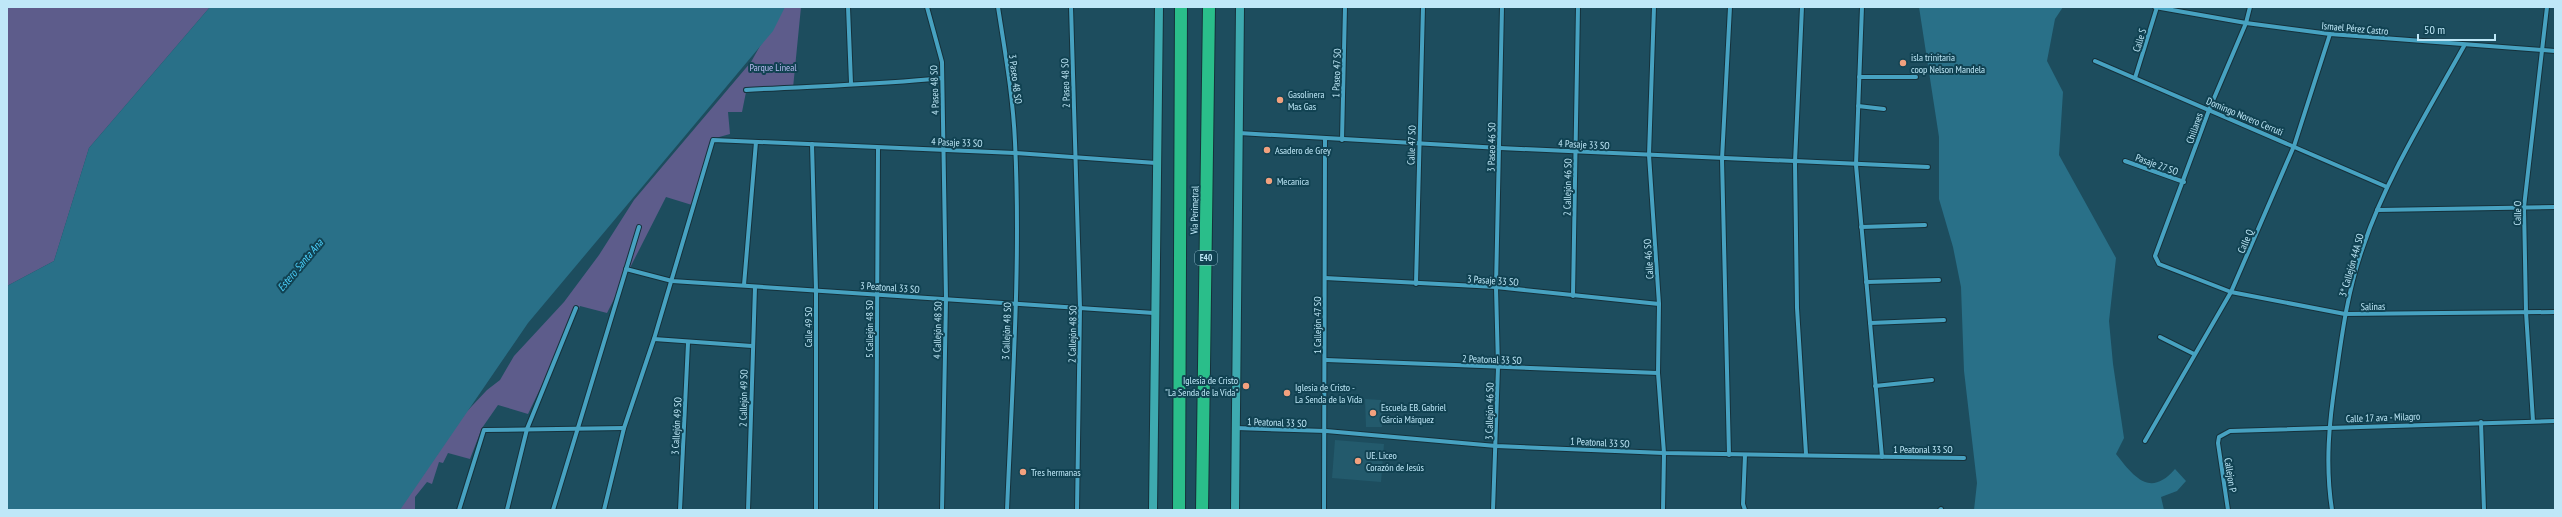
<svg xmlns="http://www.w3.org/2000/svg" width="2562" height="517" viewBox="0 0 2562 517" font-family="'PT Sans Narrow',sans-serif">
<rect width="100%" height="100%" fill="#1d4d5e"/>
<!-- built -->
<g fill="#235a6c">
<path d="M1365,399L1381,400L1382,427H1366Z"/>
<path d="M1335,440L1384,444L1381,482L1332,478Z"/>
</g>
<!-- green -->
<g fill="#5d5c8b">
<path d="M7,7H210L89,148L54,261L7,286Z"/>
<path d="M782,7H801L793,88L746,92L742,112H728L730,134L712,139L692,205L666,197L607,313L580,306L528,414L498,405L482,428L470,459L448,453L443,463L439,462L432,484L427,482L415,497V510H384L456,423L487,390L500,380L514,356L564,302L599,255L634,200L751,62Z"/>
</g>
<!-- water -->
<g fill="#297088">
<path d="M210,7H785L773,31L528,323L400,510H7V286L54,261L89,148Z"/>
<path d="M1919,7H2063L2055,19L2047,61L2063,92L2059,155L2116,258L2109,321L2113,364L2124,438L2116,454C2134,477 2150,498 2175,469L2186,481L2177,491L2161,497L2164,510H1974L1977,483L1964,371L1961,287L1953,247L1939,199V137Z"/>
</g>
<g fill="none" stroke-linecap="round" stroke-linejoin="round">
<!-- street casing -->
<g stroke="#15313b" stroke-width="6">
<g id="street">
<path d="M848,7L851,83"/>
<path d="M927,7L942,62L946,299L942,510"/>
<path d="M998,7C1005,52 1013,96 1015,142C1021,263 1012,389 1007,510"/>
<path d="M1071,7L1080,308L1077,510"/>
<path d="M1654,7L1649,155L1659,304L1658,373L1664,453L1663,510"/>
<path d="M1802,7L1795,162L1797,308L1806,454"/>
<path d="M1862,7L1856,165L1882,457"/>
<path d="M2155,7L2246,23L2330,34L2555,51"/>
<path d="M2250,7L2246,23L2209,110L2155,256L2159,264L2231,292L2345,314L2555,312"/>
<path d="M2095,61L2387,187"/>
<path d="M1859,77H1916"/>
<path d="M2135,78L2157,7"/>
<path d="M746,90C811,86 877,85 942,78"/>
<path d="M1858,106L1884,109"/>
<path d="M1239,133L1500,148L1928,167"/>
<path d="M1342,140L1345,7"/>
<path d="M812,144L816,290V510"/>
<path d="M2125,161L2184,182"/>
<path d="M2377,210L2555,207"/>
<path d="M1861,227L1925,225"/>
<path d="M626,269L672,281L1154,313"/>
<path d="M1325,278L1496,287L1659,304"/>
<path d="M1866,282L1939,280"/>
<path d="M1416,284L1423,7"/>
<path d="M744,285L756,142"/>
<path d="M1573,296L1578,7"/>
<path d="M1870,323L1944,320"/>
<path d="M2160,337L2194,354"/>
<path d="M654,339L752,346"/>
<path d="M1326,360L1658,373"/>
<path d="M1875,386L1932,380"/>
<path d="M2533,421L2526,312L2524,207L2547,7"/>
<path d="M2481,422L2484,510"/>
<path d="M1236,428L1326,431L1496,446L1664,453L1964,458"/>
<path d="M2145,441L2231,292L2294,146L2330,34"/>
<path d="M1729,455L1722,159L1730,7"/>
<path d="M459,510L484,430L624,428"/>
<path d="M507,510L527,429L576,308"/>
<path d="M553,510L639,227"/>
<path d="M604,510L624,428L654,339L713,140L1015,153L1156,163"/>
<path d="M680,510L688,343"/>
<path d="M748,510L755,287"/>
<path d="M876,510L878,148"/>
<path d="M1324,510L1325,139"/>
<path d="M1493,510L1498,367L1496,287L1502,7"/>
<path d="M1745,510L1743,504L1745,455"/>
<path d="M1940,510L1941,509"/>
<path d="M2228,510L2218,443L2219,437L2230,431L2555,421"/>
<path d="M2332,510C2325,465 2329,422 2336,377C2342,333 2348,289 2363,247C2387,176 2428,111 2464,46"/>
</g>
</g>
<!-- secondary casing -->
<g stroke="#15313b" stroke-width="10">
<g id="secondary">
<path d="M1153,510L1159,7"/>
<path d="M1235,510L1240,7"/>
</g>
</g>
<!-- highway casing -->
<g stroke="#15313b" stroke-width="14">
<g id="highway">
<path d="M1179,510L1181,7"/>
<path d="M1202,510L1209,7"/>
</g>
</g>
<!-- street -->
<use href="#street" stroke="#47a2c1" stroke-width="4"/>
<!-- secondary -->
<use href="#secondary" stroke="#3eaab0" stroke-width="8"/>
<!-- highway -->
<use href="#highway" stroke="#2abe8a" stroke-width="12"/>
</g>
<!-- markers -->
<g fill="#f2a17e" stroke="#114252" stroke-width="1.5">
<circle cx="1903" cy="63" r="4"/>
<circle cx="1280" cy="100" r="4"/>
<circle cx="1267" cy="150" r="4"/>
<circle cx="1269" cy="181" r="4"/>
<circle cx="1246" cy="386" r="4"/>
<circle cx="1287" cy="393" r="4"/>
<circle cx="1373" cy="413" r="4"/>
<circle cx="1358" cy="461" r="4"/>
<circle cx="1023" cy="472" r="4"/>
</g>
<g text-anchor="middle" stroke-width="4" stroke-linejoin="round" paint-order="stroke">
<!-- shield labels -->
<rect fill="#114252" stroke="#8bb6c6" stroke-width="1" x="1195" y="251" width="22" height="14" rx="3"/>
<g font-size="9" font-weight="bold" fill="#bfe8f8">
<text x="1206" y="261">E40</text>
</g>
<!-- street labels -->
<g font-size="10" fill="#bfe8f8" stroke="#114252">
<text transform="translate(2355 28) rotate(5)" y="4">Ismael Pérez Castro</text>
<text transform="translate(2139 40) rotate(-73)" y="4">Calle S</text>
<text transform="translate(1336 73) rotate(-88)" y="4">1 Paseo 47 SO</text>
<text transform="translate(1016 79) rotate(83)" y="4">3 Paseo 48 SO</text>
<text transform="translate(1065 83) rotate(-92)" y="4">2 Paseo 48 SO</text>
<text transform="translate(934 90) rotate(-92)" y="4">4 Paseo 48 SO</text>
<text transform="translate(2245 116) rotate(23)" y="4">Domingo Norero Cerruti</text>
<text transform="translate(2194 128) rotate(-71)" y="4">Chillanes</text>
<text transform="translate(957 142) rotate(2)" y="4">4 Pasaje 33 SO</text>
<text transform="translate(1584 144) rotate(3)" y="4">4 Pasaje 33 SO</text>
<text transform="translate(1411 145) rotate(-88)" y="4">Calle 47 SO</text>
<text transform="translate(1491 147) rotate(-89)" y="4">3 Paseo 46 SO</text>
<text transform="translate(2157 164) rotate(20)" y="4">Pasaje 27 SO</text>
<text transform="translate(1567 187) rotate(-89)" y="4">2 Callejón 46 SO</text>
<text transform="translate(1194 210) rotate(-89)" y="4">Vía Perimetral</text>
<text transform="translate(2517 213) rotate(-89)" y="4">Calle O</text>
<text transform="translate(2245 241) rotate(-67)" y="4">Calle Q</text>
<text transform="translate(1648 259) rotate(-94)" y="4">Calle 46 SO</text>
<text transform="translate(2351 265) rotate(-74)" y="4">3° Callejón 44A SO</text>
<text transform="translate(1493 280) rotate(4)" y="4">3 Pasaje 33 SO</text>
<text transform="translate(890 287) rotate(4)" y="4">3 Peatonal 33 SO</text>
<text transform="translate(2373 306) rotate(-1)" y="4">Salinas</text>
<text transform="translate(1317 325) rotate(-90)" y="4">1 Callejón 47 SO</text>
<text transform="translate(808 327) rotate(-90)" y="4">Calle 49 SO</text>
<text transform="translate(869 329) rotate(-90)" y="4">5 Callejón 48 SO</text>
<text transform="translate(937 330) rotate(-89)" y="4">4 Callejón 48 SO</text>
<text transform="translate(1006 331) rotate(-88)" y="4">3 Callejón 48 SO</text>
<text transform="translate(1072 334) rotate(-89)" y="4">2 Callejón 48 SO</text>
<text transform="translate(1492 359) rotate(2)" y="4">2 Peatonal 33 SO</text>
<text transform="translate(743 398) rotate(-89)" y="4">2 Callejón 49 SO</text>
<text transform="translate(1489 411) rotate(-89)" y="4">3 Callejón 46 SO</text>
<text transform="translate(2383 417) rotate(-2)" y="4">Calle 17 ava - Milagro</text>
<text transform="translate(1277 422) rotate(2)" y="4">1 Peatonal 33 SO</text>
<text transform="translate(676 426) rotate(-87)" y="4">3 Callejón 49 SO</text>
<text transform="translate(1600 442) rotate(3)" y="4">1 Peatonal 33 SO</text>
<text x="1923" y="453">1 Peatonal 33 SO</text>
<text transform="translate(2231 475) rotate(81)" y="4">Callejon P</text>
</g>
<!-- poi labels -->
<g font-size="10" fill="#bfe8f8" stroke="#114252" text-anchor="start">
<text x="1911" y="61">isla trinitaria<tspan x="1911" dy="12">coop Nelson Mandela</tspan></text>
<text x="1288" y="98">Gasolinera<tspan x="1288" dy="12">Mas Gas</tspan></text>
<text x="1275" y="154">Asadero de Grey</text>
<text x="1277" y="185">Mecanica</text>
<text x="1238" y="384" text-anchor="end">Iglesia de Cristo<tspan x="1238" dy="12">"La Senda de la Vida"</tspan></text>
<text x="1295" y="391">Iglesia de Cristo -<tspan x="1295" dy="12">La Senda de la Vida</tspan></text>
<text x="1381" y="411">Escuela EB. Gabriel<tspan x="1381" dy="12">Gárcia Márquez</tspan></text>
<text x="1366" y="459">UE. Liceo<tspan x="1366" dy="12">Corazón de Jesús</tspan></text>
<text x="1031" y="476">Tres hermanas</text>
</g>
<!-- park labels -->
<g font-size="10" fill="#babbf2" stroke="#114252">
<text x="773" y="71">Parque Lineal</text>
</g>
<!-- water labels -->
<g font-size="11" font-style="italic" fill="#4bd0fb" stroke="#114252">
<text transform="translate(300 265) rotate(-50)" y="4">Estero Santa Ana</text>
</g>
</g>
<!-- border -->
<rect width="2562" height="517" fill="none" stroke="#bfe8f8" stroke-width="16"/>
<!-- scale -->
<path d="M2418 34v6h77v-6" fill="none" stroke="#bfe8f8" stroke-width="2"/>
<text x="2424" y="34" font-size="12" fill="#bfe8f8" stroke="#114252" stroke-width="3" paint-order="stroke">50 m</text>
</svg>
